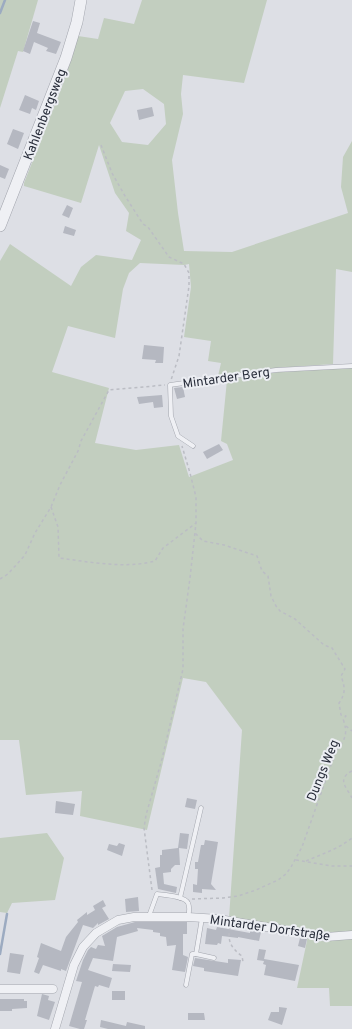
<svg xmlns="http://www.w3.org/2000/svg" width="352" height="1029" viewBox="0 0 352 1029" font-family="Overpass,sans-serif">
<rect width="100%" height="100%" fill="#dddfe5"/>
<!-- green -->
<g fill="#c2cebf" fill-rule="evenodd">
<path d="M0,0H38L23,52L18,51L0,108Z"/>
<path d="M142,0H267L244,83L183,75L181,94L183,114L172,160L178,213L184,251L232,252L348,213L341,187L343,157L352,141V272L336,269L333,364L277,368L218,376L221,363L208,361L211,341L184,337L191,287L189,264L184,265L140,263L129,273L123,289L115,338L68,326L52,372L109,388L95,443L136,450L179,445L189,477L233,460L227,444L221,441L227,380L279,372L352,368V1006H330L329,988H297L308,936L229,918L242,730L206,682L183,678L147,830L80,816L82,791L26,795L19,740H0V261L10,244L71,286L81,267L96,255L132,260L141,240L126,231L129,213L115,193L99,145L81,203L24,186V183L63,84L78,36L98,39L104,18L134,24ZM143,89L164,104L166,124L148,145L122,142L110,123L125,91Z"/>
<path d="M47,833L64,858L55,900L12,903L7,913L0,912V838Z"/>
</g>
<g fill="none" stroke-linecap="round" stroke-linejoin="round">
<!-- stream -->
<g stroke="#9cabc1" stroke-width="2.5">
<path d="M0,13L5,0"/>
<path d="M0,954L7,914"/>
</g>
</g>
<!-- building -->
<g fill="#b5b8c1">
<path d="M33,21L40,23L37,33L61,42L56,54L46,51L48,48L34,42L30,54L23,51Z"/>
<path d="M25,95L39,101L36,110L32,108L30,114L19,110Z"/>
<path d="M152,107L154,116L139,120L137,110Z"/>
<path d="M13,129L24,133L18,149L7,144Z"/>
<path d="M0,165L9,169L5,179L0,177Z"/>
<path d="M67,205L73,208L69,218L62,215Z"/>
<path d="M65,226L76,230L74,236L63,233Z"/>
<path d="M144,345L164,347L163,363H155L156,360L142,359Z"/>
<path d="M183,387L185,397L177,399L174,388Z"/>
<path d="M162,395L163,407L154,408L153,402L139,404L137,397Z"/>
<path d="M219,444L223,450L207,459L203,452Z"/>
<path d="M187,798L197,800L195,809L185,807Z"/>
<path d="M56,801L75,804L73,815L55,813Z"/>
<path d="M180,833L189,834L187,849L179,848L180,865H175L171,869V872L163,873L164,884L177,887L176,893L158,889L155,868L160,867V855H162V850L178,848Z"/>
<path d="M205,840L218,842L211,884L216,890L202,889V893L193,892V884L197,885L198,869H195V862H198L201,845H204Z"/>
<path d="M119,843L125,845L122,856L107,850L109,844L117,846Z"/>
<path d="M138,897L139,911L126,912L125,899Z"/>
<path d="M103,900L106,906L102,908L109,919L98,925V923L93,928L83,925L66,971L61,969V971L43,965L39,974L34,972L39,958L37,957L41,943L61,951L66,937L78,922L77,920L87,912V915L95,910L93,906Z"/>
<path d="M135,922H187V934H183V955L188,957L185,972L172,970L176,945L167,946L166,937L160,936V933L153,932V930L137,928L138,931L117,937L113,961L93,958L88,970L112,978L109,988L99,985L98,987L95,986L85,1020H87L84,1029H80L69,1026L82,982L76,981L83,960L88,950L91,947L96,949L98,945L105,946L102,936L117,927Z"/>
<path d="M217,927L250,933V930L261,932L259,941L238,937V938L222,936L221,944L218,943L217,945L205,944L207,928L216,930Z"/>
<path d="M300,938L307,939L305,948L298,946Z"/>
<path d="M259,949L266,950L264,959L299,965L295,981L264,975L266,965L263,964L264,961L257,960Z"/>
<path d="M10,953L24,955L20,974L7,972Z"/>
<path d="M195,958L228,963V959L241,960L238,976L204,971V968L193,966Z"/>
<path d="M113,964L131,965L130,972L112,971Z"/>
<rect x="112" y="991" width="13" height="9"/>
<path d="M42,994L49,996L48,1000L55,1002L49,1020L37,1016Z"/>
<path d="M0,999H24V1001H27V1008L12,1009V1011H0Z"/>
<path d="M279,1007L287,1008L282,1025L268,1020L271,1012H279Z"/>
<path d="M188,1013H204L205,1020H188Z"/>
<path d="M101,1020L126,1026L127,1022L145,1026V1029H108L100,1027Z"/>
</g>
<g fill="none" stroke-linecap="round" stroke-linejoin="round">
<!-- service casing -->
<g stroke="#a3a6ae" stroke-width="5">
<g id="service">
<path d="M193,446L178,436L171,416L170,385L276,370L352,366"/>
<path d="M180,898L201,808"/>
<path d="M149,916L157,894C164,895 185,896 188,903C190,907 189,913 188,917"/>
<path d="M196,954L214,958"/>
<path d="M186,985L192,954H196L202,918"/>
</g>
</g>
<!-- minor casing -->
<g stroke="#a3a6ae" stroke-width="9">
<g id="minor">
<path d="M0,989H53"/>
<path d="M55,1029L74,965L83,947L96,933L118,920L134,917H188L219,919L326,937L352,935"/>
</g>
</g>
<!-- tertiary casing -->
<g stroke="#a3a6ae" stroke-width="12">
<path id="tertiary" d="M0,226L66,58L77,22L81,0"/>
</g>
<!-- path -->
<g stroke="#bbbdc4" stroke-width="1.5" stroke-dasharray="3 3" stroke-linecap="butt">
<path d="M101,145L112,173L125,196L143,224L148,227L169,257L184,264L189,273V286L179,356L171,380"/>
<path d="M51,507L58,527L59,558C90,562 125,569 155,561L163,548L196,523"/>
<path d="M0,579L8,574L25,555L35,533L51,507L60,485L78,451L81,441L109,390L165,385"/>
<path d="M346,726L352,731"/>
<path d="M352,771C336,779 347,788 352,798"/>
<path d="M296,860L332,866H352"/>
<path d="M306,861C322,854 338,849 352,838"/>
<path d="M152,890L144,828L146,815L162,759L183,669V629L190,578L196,523V497L190,473L182,446"/>
<path d="M192,899L223,898L238,896L256,890L278,880L286,874L291,867L302,847L336,751C346,739 348,733 343,719L346,716L341,715L339,703C346,693 345,687 341,676L345,669L332,648L324,645L295,619L280,611L276,606L271,596L268,576L262,571L257,556L224,545L203,541L195,533"/>
<path d="M230,927C227,941 231,948 242,956L243,962"/>
</g>
<!-- service -->
<use href="#service" stroke="#eff0f4" stroke-width="4"/>
<!-- minor -->
<use href="#minor" stroke="#eff0f4" stroke-width="8"/>
<!-- tertiary -->
<use href="#tertiary" stroke="#eff0f4" stroke-width="11"/>
</g>
<g text-anchor="middle" stroke-width="4" stroke-linejoin="round" paint-order="stroke">
<!-- street labels -->
<g font-size="13" fill="#282d3a" stroke="#eceef3">
<text transform="translate(44 114) rotate(-69)" y="5">Kahlenbergsweg</text>
<text transform="translate(226 377) rotate(-8)" y="5">Mintarder Berg</text>
<text transform="translate(322 770) rotate(-68)" y="5">Dungs Weg</text>
<text transform="translate(270 927) rotate(8)" y="5">Mintarder Dorfstraße</text>
</g>
</g>
</svg>
